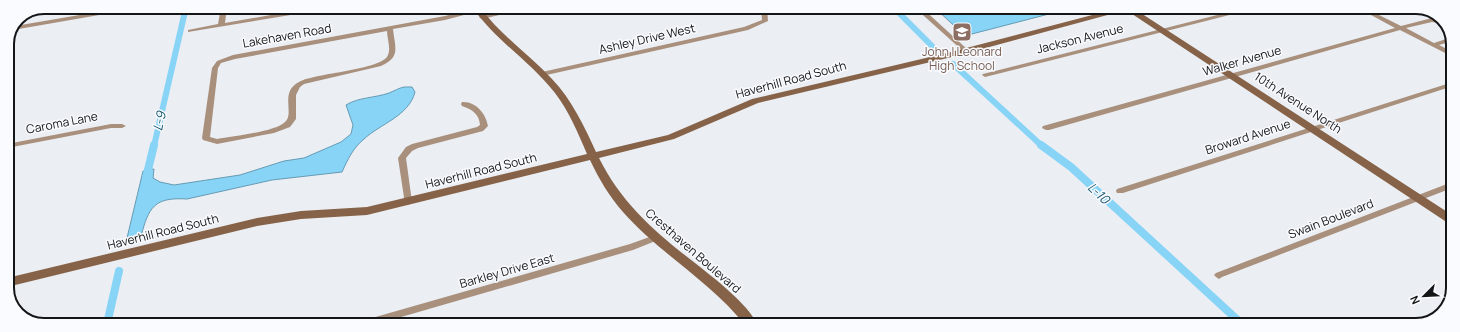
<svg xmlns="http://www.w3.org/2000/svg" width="1460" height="332" viewBox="0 0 1460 332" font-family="Manrope,sans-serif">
<rect width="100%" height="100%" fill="#ebeef3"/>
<!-- water -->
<g fill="#88d4f6" stroke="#659bb3">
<path d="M940,8V7L1072,8L968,35L962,33L936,9Z"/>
<path d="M404,87H412L415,92C409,116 380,124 364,139C353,148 348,159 342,172L272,180L187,199C154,197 149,207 141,236L127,238L143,171L154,169L153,178L160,182L174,185L240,175L284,161L304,158L341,142L351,134L353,125L346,105C359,97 375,98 389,93C394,91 399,88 404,87Z"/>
</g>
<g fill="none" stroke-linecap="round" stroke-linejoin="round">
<!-- canal-far1 -->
<g stroke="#88d4f6" stroke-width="6">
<path d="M893,7L932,46"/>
<path d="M953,64L1042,146"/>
<path d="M154,146L186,7"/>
</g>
<!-- canal -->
<g stroke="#88d4f6" stroke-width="8">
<path d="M1041,145L1071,167L1243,325"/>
<path d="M146,178L154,145"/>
<path d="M107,324L119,271"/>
</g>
<!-- street -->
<g fill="#a9907d" fill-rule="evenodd">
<path d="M221,7H227L225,23L316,7H330L327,9L188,32V30L218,24Z"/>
<path d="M521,7H534L482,19L479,17L482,15Z"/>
<path d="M761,7H767L768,21L748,30L542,76L539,74L542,72L744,27L762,20Z"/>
<path d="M914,7H921L967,49V51H963Z"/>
<path d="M477,8L479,9V11L445,20L393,29C395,48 401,57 381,66L304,84L300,87L296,95V119L290,127L274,133L217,144L203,140L202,138L212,68L217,61L233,55L445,16ZM387,31C387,38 391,48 388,55C383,70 314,73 299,82C279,92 295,114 285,122C275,132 233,136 217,139L210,137L218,68L221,63L235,59Z"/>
<path d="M1245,8H1254L1253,9L985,77L982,75L983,74Z"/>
<path d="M1358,8H1365L1401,26L1432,18L1444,20L1445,24L1432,22L1406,28L1434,43L1452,37L1453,41L1439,45L1453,52V57L1400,30L1049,130H1046L1042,128L1043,126L1395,28Z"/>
<path d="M103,11L105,12V14L13,30L15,26Z"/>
<path d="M1453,82V86L1123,193H1117L1116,191L1117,189Z"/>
<path d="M462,102C476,101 486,114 488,126L483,131L418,148L412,151L406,158L412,202L408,205L405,204L398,158L406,147L412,144L477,127L480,125C479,114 473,110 462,106L461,104Z"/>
<path d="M111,124H122L126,126L122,128H111L7,148V144Z"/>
<path d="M1452,182V188L1222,277L1219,279L1216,277L1214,275L1216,273Z"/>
<path d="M655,235L658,236L659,238L658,240L633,250L377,324H360L362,321L365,320L630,244Z"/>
</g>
<!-- secondary -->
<path fill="#866348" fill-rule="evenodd" d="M472,7H480C500,35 529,54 552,79C572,100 584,126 596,152L668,135L752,99L951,52L1119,8H1133L1452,215V224L1448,223L1126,10L956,56L758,103L674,139L599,158C622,204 655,232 695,263C715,279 746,302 758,325H745C710,281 660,254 623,212C609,196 599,179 590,160L367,215L301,219L257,226L7,287V278L257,218L301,211L367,207L587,154C578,133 569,111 555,93C530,61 496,41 472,7Z"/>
</g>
<!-- icons -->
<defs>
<g id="school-square" transform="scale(1)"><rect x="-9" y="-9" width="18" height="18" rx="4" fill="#8d6e63" stroke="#f9fbfe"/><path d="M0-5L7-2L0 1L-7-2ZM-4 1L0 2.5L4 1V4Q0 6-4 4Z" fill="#fff"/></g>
</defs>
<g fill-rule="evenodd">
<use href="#school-square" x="962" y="32"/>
</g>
<g text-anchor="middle" stroke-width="3" stroke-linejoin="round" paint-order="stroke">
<!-- street labels -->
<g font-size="12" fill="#141516" stroke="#f9fbfe">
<text transform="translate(287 36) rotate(-10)" y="4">Lakehaven Road</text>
<text transform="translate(647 39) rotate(-13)" y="4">Ashley Drive West</text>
<text transform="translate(1080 39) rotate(-14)" y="4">Jackson Avenue</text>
<text transform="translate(1242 61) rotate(-16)" y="4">Walker Avenue</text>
<text transform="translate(791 80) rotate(-15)" y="4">Haverhill Road South</text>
<text transform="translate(1298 103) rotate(33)" y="4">10th Avenue North</text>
<text transform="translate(62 123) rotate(-11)" y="4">Caroma Lane</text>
<text transform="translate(1248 137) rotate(-18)" y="4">Broward Avenue</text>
<text transform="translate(481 171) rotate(-14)" y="4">Haverhill Road South</text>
<text transform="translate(1331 219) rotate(-21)" y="4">Swain Boulevard</text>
<text transform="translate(163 232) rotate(-14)" y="4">Haverhill Road South</text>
<text transform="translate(693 251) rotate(41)" y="4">Cresthaven Boulevard</text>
<text transform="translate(507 271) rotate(-16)" y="4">Barkley Drive East</text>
</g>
<!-- education labels -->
<g font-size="12" fill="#785e54" stroke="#f9fbfe">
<text x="962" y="56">John I Leonard<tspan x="962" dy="14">High School</tspan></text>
</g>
<!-- water labels -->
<g font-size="13" font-style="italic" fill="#1b576f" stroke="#f9fbfe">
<text transform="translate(159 121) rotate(-77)" y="5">L-9</text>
<text transform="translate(1099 193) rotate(43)" y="5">L-10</text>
</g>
</g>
<!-- crop -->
<path d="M0 0H1460V332H0ZM44 14H1416A30 30 0 0 1 1446 44V288A30 30 0 0 1 1416 318H44A30 30 0 0 1 14 288V44A30 30 0 0 1 44 14Z" fill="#f9fbfe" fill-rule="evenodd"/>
<path fill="none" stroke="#141516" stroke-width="2" d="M44 14H1416A30 30 0 0 1 1446 44V288A30 30 0 0 1 1416 318H44A30 30 0 0 1 14 288V44A30 30 0 0 1 44 14Z"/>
<!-- north arrow -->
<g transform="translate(1424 296) rotate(246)" stroke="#f9fbfe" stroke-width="3" paint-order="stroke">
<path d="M0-3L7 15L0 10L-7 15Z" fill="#141516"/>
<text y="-6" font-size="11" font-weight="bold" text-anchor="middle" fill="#141516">N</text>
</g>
</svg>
